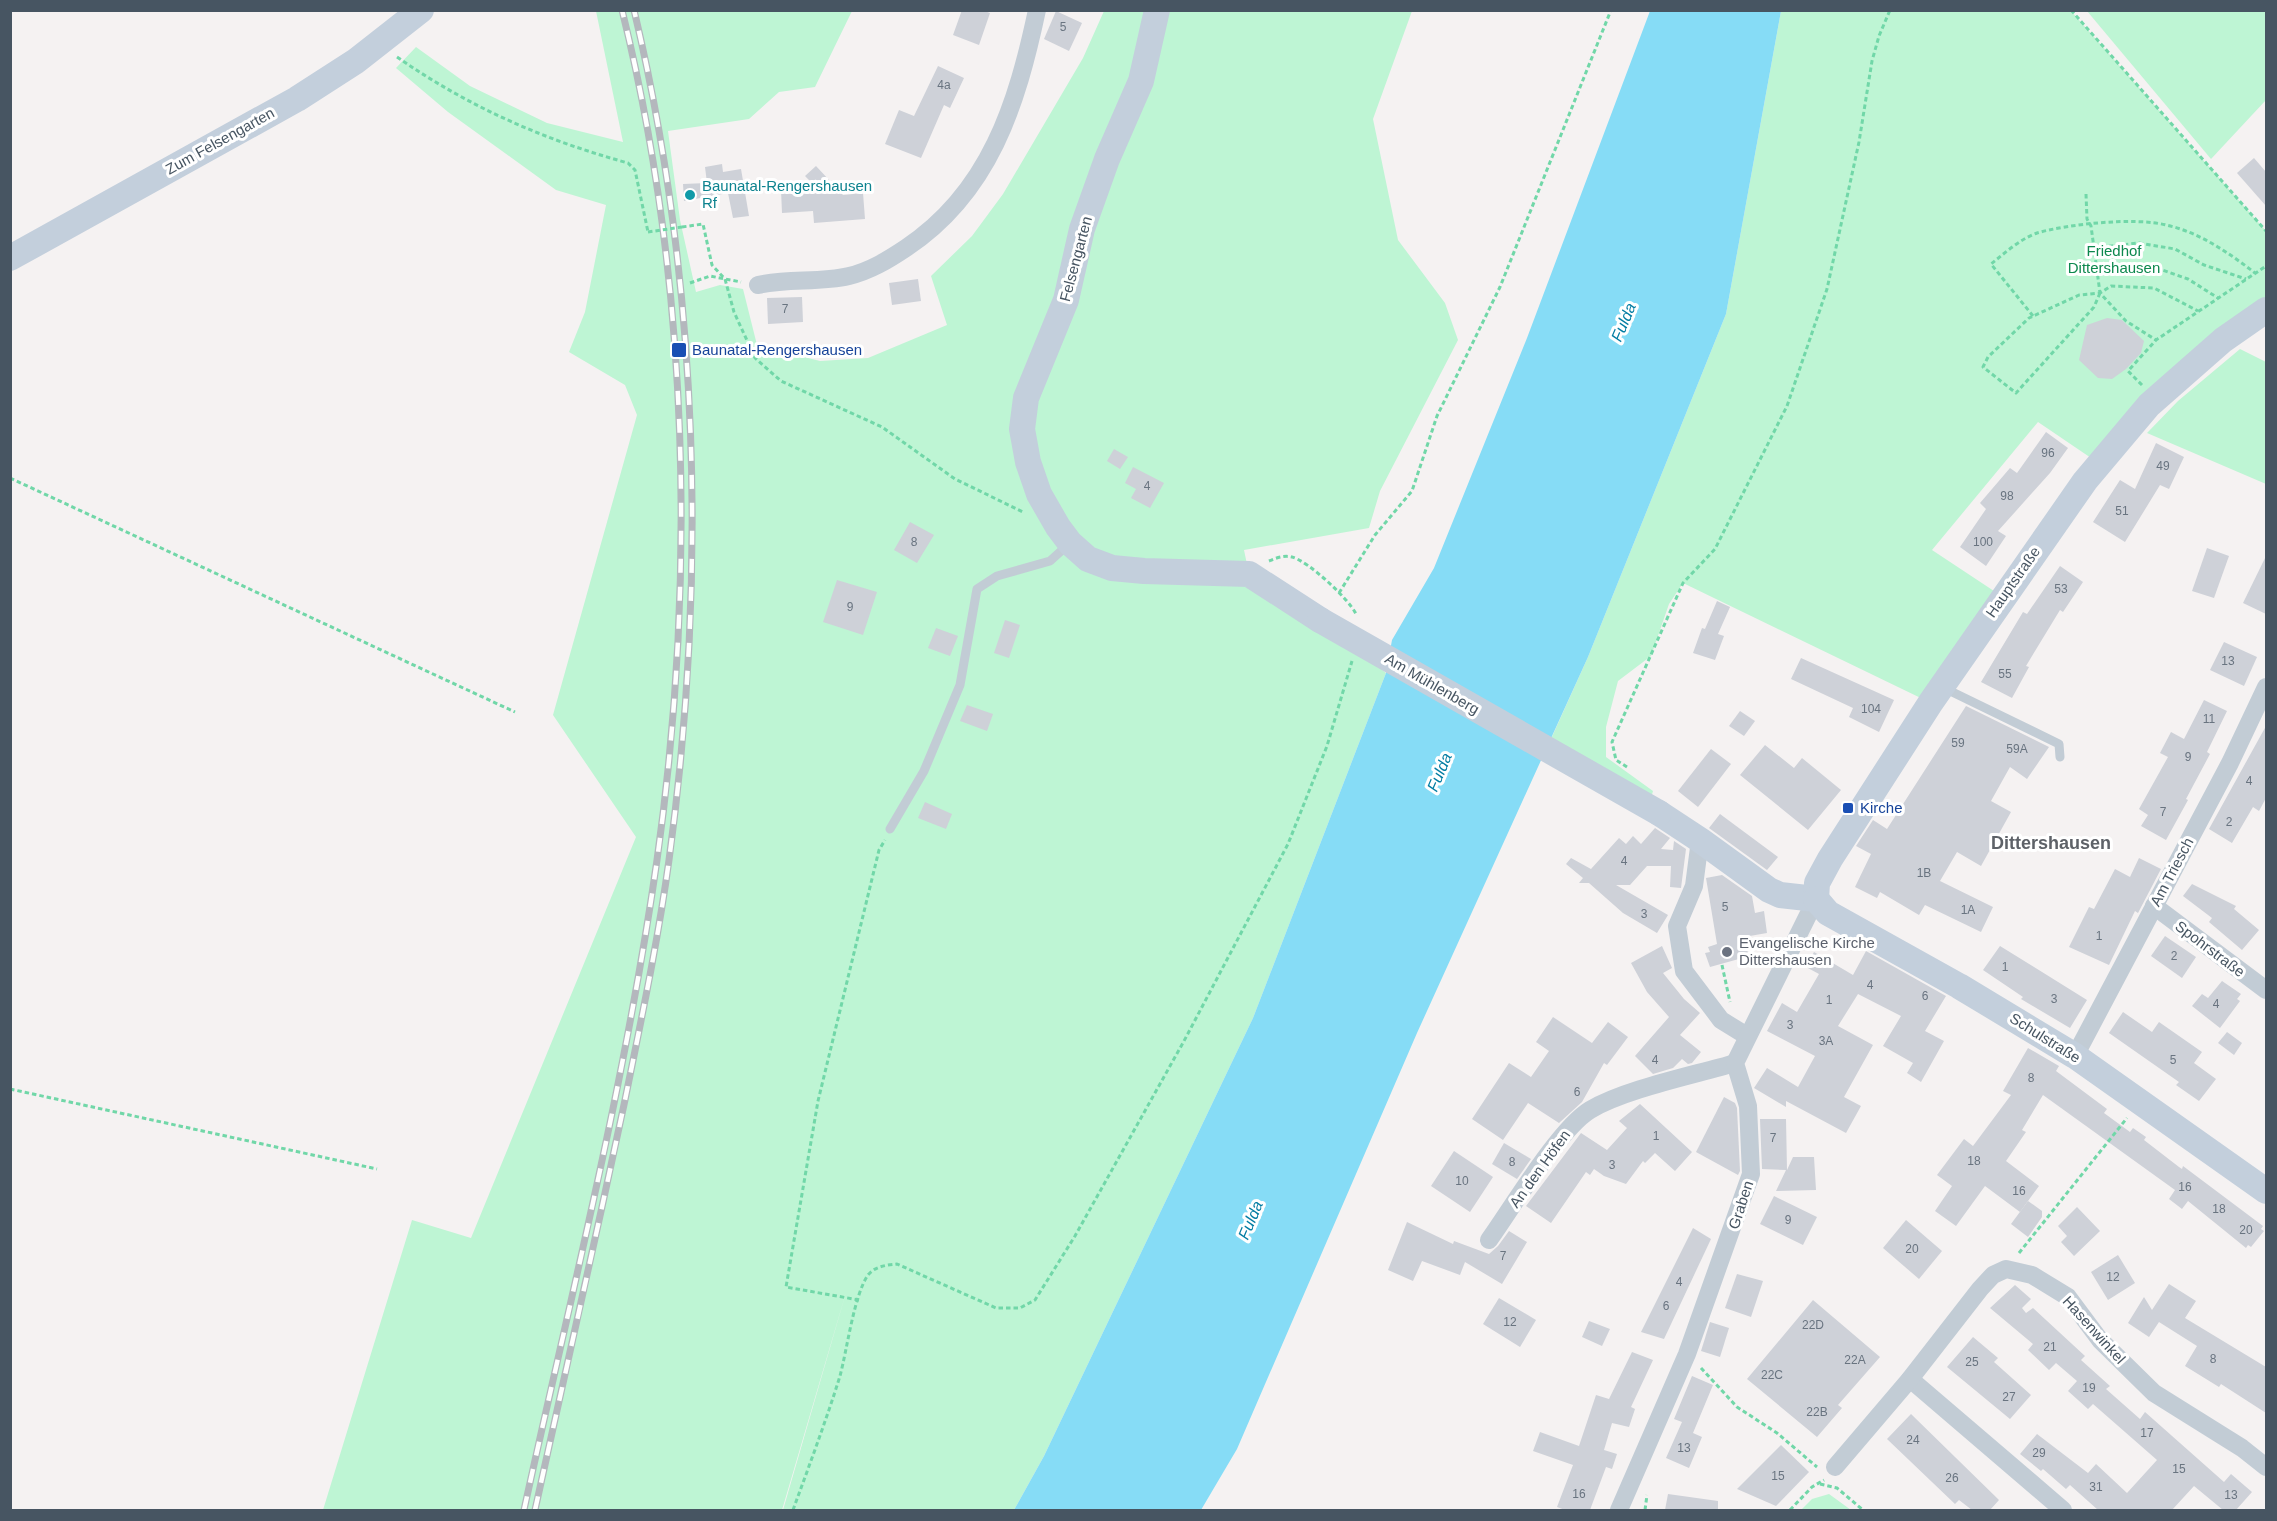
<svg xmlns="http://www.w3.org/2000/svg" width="2277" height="1521" viewBox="0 0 2277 1521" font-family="Helvetica,sans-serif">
<rect width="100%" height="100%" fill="#f5f2f2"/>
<!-- green -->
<g fill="#bef5d4">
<path d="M596,11H852L815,87L779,92L749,119L668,131L680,220L696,292L720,285L743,289L757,345L820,361L868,358L947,325L931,276L972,236L1003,194L1083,58L1104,11H1412L1373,119L1398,240L1445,303L1458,340L1380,491L1369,528L1244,550L1249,574L1320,620L1386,673L1253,1018L1044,1456L1014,1510H783L847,1289L782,1510H323L412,1220L471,1238L636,837L553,715L637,415L625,385L569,352L585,312L606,205L556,190L448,112L396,68L416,47L470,86L547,123L623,142Z"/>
<path d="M1781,11H2071L2266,231V310L2094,460L2038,422L1932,550L2000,595L1929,702L1683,583L1669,604L1651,656L1618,681L1606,727V757L1653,791L1647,812L1546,750L1588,657L1726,314Z"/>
<path d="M2087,11H2266V100L2211,159Z"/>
<path d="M2240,349L2266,362V484L2147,433L2178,401Z"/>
<path d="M1829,1494L1851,1510H1801L1812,1499Z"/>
</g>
<!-- water -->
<path fill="#86dcf6" d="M1650,11H1781L1726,314L1588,657L1417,1033L1237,1449L1201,1510H1014L1044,1456L1253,1018L1386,673L1392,640L1434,568L1527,338Z"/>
<!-- building -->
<g fill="#ced1d8">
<path d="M962,10H982L990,13L979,45L953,35Z"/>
<path d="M1056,11L1082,23L1069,51L1044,39Z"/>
<path d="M938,66L964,78L950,108L944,105L921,158L885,144L899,110L914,116Z"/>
<path d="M2254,158L2266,172V206L2237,173Z"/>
<path d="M722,164L723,172L741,169L749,216L733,218L728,193L684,201L683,184L707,183L705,167Z"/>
<path d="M816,166L843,195L863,193L865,219L814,223L813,211L782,213L781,190L817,188L805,176Z"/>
<path d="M918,279L921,301L892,305L889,283Z"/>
<path d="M802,297L803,322L768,324L767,298Z"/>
<path d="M2107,318L2122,320L2144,341L2141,353L2126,369L2112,379L2098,378L2079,360L2087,325Z"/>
<path d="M2046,432L2068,448L2050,473L1998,531L2006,536L1986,566L1960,547L1986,509L1980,503L2010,468L2017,473Z"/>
<path d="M2156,443L2184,457L2169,489L2160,485L2125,542L2093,522L2120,480L2135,489Z"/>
<path d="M1114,449L1128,457L1120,469L1107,461Z"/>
<path d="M1133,467L1164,483L1150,508L1131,498L1136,489L1125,483Z"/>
<path d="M910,522L934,535L917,563L894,550Z"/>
<path d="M2207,548L2229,556L2214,598L2192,591Z"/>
<path d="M2266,556V614L2243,603Z"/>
<path d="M2060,566L2083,582L2063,612L2060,610L2026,666L2029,667L2012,698L1981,682L2023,612L2027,614Z"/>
<path d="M837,580L877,592L863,635L823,622Z"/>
<path d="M1717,601L1730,607L1718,634L1724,636L1715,660L1693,653L1702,628L1705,629Z"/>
<path d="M1005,620L1020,625L1009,658L994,653Z"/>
<path d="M936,628L958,636L950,656L928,648Z"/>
<path d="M2224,642L2257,657L2244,686L2210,670Z"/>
<path d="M1801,658L1894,700L1879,732L1849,717L1853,708L1791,679Z"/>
<path d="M2204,700L2227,711L2207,752L2210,754L2186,799L2188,800L2166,840L2141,826L2148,815L2139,809L2168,757L2160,753L2171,732L2184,739Z"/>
<path d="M967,705L993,714L987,731L960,721Z"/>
<path d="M1966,706L2049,747L2027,779L2010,767L1991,801L2011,812L1981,866L1957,852L1940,881L1993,907L1981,932L1925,905L1919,915L1880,892L1877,898L1855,887L1871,854L1856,846L1873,820L1887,829Z"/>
<path d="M1740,711L1755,721L1744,736L1729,726Z"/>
<path d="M2266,726V798L2259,811L2253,807L2232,843L2209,829Z"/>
<path d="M1765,745L1794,768L1802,758L1841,790L1808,830L1740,775Z"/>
<path d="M1711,749L1731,764L1698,807L1678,791Z"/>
<path d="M925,802L952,814L946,829L918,818Z"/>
<path d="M1720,814L1778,857L1767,870L1709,828Z"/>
<path d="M1655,828L1670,838L1661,849L1673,850L1674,841L1686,849L1681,888L1670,887L1671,866H1647L1630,885H1616L1668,915L1657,933L1623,913L1589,883H1579L1583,878L1566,864L1571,858L1591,869L1619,838L1626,844L1633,836L1641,844Z"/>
<path d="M2139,858L2161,869L2138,913L2135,911L2109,965L2069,947L2089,907L2094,909L2115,869L2130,877Z"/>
<path d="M1722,875L1752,896L1755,913L1764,911L1767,933L1744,937L1748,950L1746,957L1710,967L1705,953L1710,952L1708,947L1717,944L1706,878Z"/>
<path d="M2192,884L2236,906L2234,909L2259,930L2242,950L2209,922L2212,918L2183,896Z"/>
<path d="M2165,936L2196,957L2182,978L2151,956Z"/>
<path d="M1662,946L1672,968L1663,973L1684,999L1700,1013L1680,1035L1701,1052L1692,1063L1688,1064L1682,1059L1673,1068L1653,1074L1635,1056L1669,1017L1647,992L1631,963Z"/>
<path d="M2000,946L2087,1000L2070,1028L2021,999L2023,997L1983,970Z"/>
<path d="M1866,951L1946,996L1925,1031L1944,1041L1921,1082L1907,1073L1913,1063L1883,1046L1901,1016L1858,994L1838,1026L1873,1045L1844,1097L1861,1106L1846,1133L1786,1101V1107L1754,1088L1767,1068L1798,1087L1815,1056L1767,1031L1782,1003L1797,1012L1819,974L1806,967L1814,952L1853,975Z"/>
<path d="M2222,981L2241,994L2237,999L2240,1001L2220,1028L2192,1006L2202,994L2208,998Z"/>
<path d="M2123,1012L2152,1032L2159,1022L2202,1052L2194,1063L2216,1079L2199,1101L2176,1085L2179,1082L2109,1033Z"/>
<path d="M1553,1017L1592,1043L1608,1022L1628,1037L1607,1065L1604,1063L1582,1102L1559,1123L1528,1103L1503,1140L1472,1119L1509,1063L1531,1077L1549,1051L1536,1042Z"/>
<path d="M2227,1032L2242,1043L2234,1055L2218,1043Z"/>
<path d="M2028,1048L2059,1066L2056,1071L2107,1109L2104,1113L2130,1132L2133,1128L2146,1137L2144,1140L2179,1167L2182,1169L2183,1166L2263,1226L2261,1229L2264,1231L2251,1247L2248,1245L2246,1248L2188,1201L2182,1209L2169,1199L2175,1190L2043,1095L2022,1130L2026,1132L2006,1161L2039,1186L2020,1212L1985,1186L1956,1226L1935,1211L1952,1186L1937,1175L1964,1139L1973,1146L2011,1095L2003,1091Z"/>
<path d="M1724,1097L1735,1103L1737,1108L1740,1171L1738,1175L1696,1152Z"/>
<path d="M1640,1104L1692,1152L1675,1171L1655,1153L1645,1163L1643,1161L1626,1184L1604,1176L1594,1169L1590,1175L1586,1172L1551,1223L1526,1206L1581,1133L1607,1150L1627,1128L1619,1121Z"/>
<path d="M1760,1119H1786L1787,1170L1793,1157H1814L1816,1190L1776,1191L1786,1170L1762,1169Z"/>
<path d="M1504,1143L1531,1159L1517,1179L1492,1164Z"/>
<path d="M1454,1151L1493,1177L1470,1212L1431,1186Z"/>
<path d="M1774,1196L1817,1217L1803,1245L1760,1224Z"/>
<path d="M2028,1201L2042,1211V1217L2028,1237L2011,1224Z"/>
<path d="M2077,1207L2100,1231L2074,1256L2061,1242L2067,1236L2058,1226Z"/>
<path d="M1906,1220L1942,1251L1919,1279L1883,1248Z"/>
<path d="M1407,1222L1453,1244L1454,1241L1489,1254L1498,1246L1509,1231L1527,1242L1502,1284L1465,1262L1460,1275L1422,1261L1413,1281L1388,1270Z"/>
<path d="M1693,1228L1711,1239L1664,1339L1641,1332Z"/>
<path d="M2118,1255L2135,1283L2108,1300L2091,1272Z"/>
<path d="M1737,1274L1763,1281L1751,1317L1725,1308Z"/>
<path d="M2169,1284L2196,1301L2185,1318L2266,1367V1413L2221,1384L2219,1387L2185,1366L2197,1346L2159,1322L2149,1337L2128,1323L2144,1297L2152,1310Z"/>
<path d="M2015,1285L2031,1299L2022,1308L2026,1313L2033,1308L2085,1356L2081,1360L2110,1386L2106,1389L2140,1419L2145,1412L2224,1482L2231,1474L2252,1492L2236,1510H2223L2194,1486L2172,1510H2098L2070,1485L2066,1489L2043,1469L2041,1471L2020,1454L2037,1434L2088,1473L2096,1464L2127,1493L2157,1460L2093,1404L2088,1409L2068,1391L2077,1381L2056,1363L2049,1370L2028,1350L2033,1344L1990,1308Z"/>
<path d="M1499,1298L1536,1320L1520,1347L1483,1324Z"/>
<path d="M1813,1300L1880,1357L1838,1405L1842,1408L1817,1437L1747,1379Z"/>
<path d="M1589,1321L1610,1329L1602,1346L1582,1337Z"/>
<path d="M1710,1322L1729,1328L1720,1357L1701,1351Z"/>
<path d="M1973,1337L1998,1358L1994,1362L2031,1395L2010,1419L1947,1367Z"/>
<path d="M1632,1352L1653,1360L1631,1407L1635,1409L1629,1427L1612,1423L1604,1450L1617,1454L1612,1469L1606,1467L1590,1510H1565L1557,1507L1573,1465L1533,1451L1540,1432L1579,1446L1596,1395L1609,1399Z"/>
<path d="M1692,1376L1713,1385L1693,1433L1702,1437L1689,1468L1666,1458L1682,1422L1674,1419Z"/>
<path d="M1911,1414L1999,1500L1990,1510H1972L1959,1500L1955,1504L1887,1439Z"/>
<path d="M1781,1445L1809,1472L1776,1506L1737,1489Z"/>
<path d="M1668,1494L1718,1501V1510H1665Z"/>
</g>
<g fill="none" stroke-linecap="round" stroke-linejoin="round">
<!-- path -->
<g stroke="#71d7a8" stroke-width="3" stroke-dasharray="4.5 3" stroke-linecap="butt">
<path d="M2071,10L2266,231"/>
<path d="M397,57C469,107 544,140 628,163L635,170L648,232"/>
<path d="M2086,194L2087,219L2091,226L2100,293L2126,321L2156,340"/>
<path d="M682,227L703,224L712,265L725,279L734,312L755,358L781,381L882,427L955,479L1023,512"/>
<path d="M2094,248L2139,243L2175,249L2204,265L2246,279"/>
<path d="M2097,269L2148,265L2188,279L2218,298"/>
<path d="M690,283L710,276L741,282"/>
<path d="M2100,293L2094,307L2016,393L1983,367L1988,357L2029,318L2079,295L2100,293L2111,286L2154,288L2198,311"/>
<path d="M2033,316L1991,264C2005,253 2020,239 2037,233C2068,224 2135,217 2166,225C2199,232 2229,253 2255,273"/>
<path d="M2142,385L2128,371L2156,340L2266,266"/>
<path d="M10,478L515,712"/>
<path d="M1269,561C1276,558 1284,555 1292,557C1308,561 1349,599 1356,614"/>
<path d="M1339,593L1375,535L1412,491L1437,416L1500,287L1611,10"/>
<path d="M1627,767L1616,760L1612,742L1683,583L1715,549L1787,406L1827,289L1859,142L1872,61L1879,36L1890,10"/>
<path d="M1722,965L1730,1002"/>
<path d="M10,1089L377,1169"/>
<path d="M2019,1253L2127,1118"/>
<path d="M859,1300L786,1287L818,1101L879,850L885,840"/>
<path d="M1701,1368L1737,1407L1777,1433L1817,1467"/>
<path d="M1820,1484L1837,1488L1863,1510"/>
<path d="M793,1510C809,1466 826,1421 840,1376C847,1350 854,1295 868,1275C875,1266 887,1265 897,1264L996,1308H1020L1035,1300L1075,1236L1184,1041L1288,844L1327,746L1352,661"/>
<path d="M1645,1510L1647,1495"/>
<path d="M1790,1510L1812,1487L1824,1480"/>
</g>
<!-- lane -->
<g stroke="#c2ccd5" stroke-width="9">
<path d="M1944,688L2059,744L2060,757"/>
<path d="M890,829L924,771L960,685L977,589L997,576L1050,561L1070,543"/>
</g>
<!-- street -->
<g stroke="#c2ccd5" stroke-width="18">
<path d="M758,285C788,278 819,283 849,276C870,271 888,260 906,248C990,192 1017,104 1037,10"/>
<path d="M1700,840L1694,886L1677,926L1684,971L1721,1020L1747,1036"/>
<path d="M2154,906L2266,990"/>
<path d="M2075,1056L2230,763L2266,687"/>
<path d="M1489,1240C1512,1208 1559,1129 1590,1110C1625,1089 1695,1075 1735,1063"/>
<path d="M1910,1379L2063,1510"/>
<path d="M1835,1467L1910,1379L1980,1289L1993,1275L2006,1269L2032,1275L2068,1297L2100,1340L2154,1393L2242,1448L2266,1467"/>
<path d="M1619,1510L1687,1354L1751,1174L1748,1106L1735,1063L1816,899"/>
</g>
<!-- secondary -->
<g stroke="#c3cfdc" stroke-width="26">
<path d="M1157,10L1141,81L1107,159L1082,229L1066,300L1026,398L1022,429L1028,462L1039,494L1058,527L1070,543L1088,559L1112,568L1144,571L1249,574L1320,620"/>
<path d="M10,258L297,99L356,61L421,10"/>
<path d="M1659,813L1700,840L1769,890L1780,895L1816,899"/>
<path d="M1816,899L1817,883L1830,859L1931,702L2085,481L2149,405L2223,340L2266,310"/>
<path d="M1816,899L1828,913L1959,986L2075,1056L2266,1191"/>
</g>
<!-- rail casing -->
<g stroke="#b4b7bd" stroke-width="7">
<g id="rail">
<path d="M524,1510C571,1295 626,1079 657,860C696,582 690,284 622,10"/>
<path d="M535,1510C565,1374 596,1237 625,1100C641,1021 658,941 669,860C707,580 700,286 634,10"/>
</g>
</g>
<!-- rail -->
<use href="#rail" stroke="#fff" stroke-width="4.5" stroke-dasharray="14" stroke-linecap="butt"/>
<!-- path-bridge -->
<path stroke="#71d7a8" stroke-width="3" stroke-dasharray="4.5 3" stroke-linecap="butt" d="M648,232L682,227"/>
<!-- secondary-bridge -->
<path stroke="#c3cfdc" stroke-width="26" d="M1320,620L1659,813"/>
</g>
<!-- markers -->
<circle fill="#0f9aa8" stroke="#fff" stroke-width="2" cx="690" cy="195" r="6"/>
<g fill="#1a4fb4" stroke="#fff" stroke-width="2">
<rect x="671" y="342" width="16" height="16" rx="3"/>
<rect x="1842" y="802" width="12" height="12" rx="3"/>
</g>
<circle fill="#6b7280" stroke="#fff" stroke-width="2" cx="1727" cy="952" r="6"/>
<g text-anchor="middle" stroke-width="6" stroke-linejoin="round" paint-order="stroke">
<!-- number labels -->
<g font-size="12" fill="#697480">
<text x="1063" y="31">5</text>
<text x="944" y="89">4a</text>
<text x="785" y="313">7</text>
<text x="2048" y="457">96</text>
<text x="2163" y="470">49</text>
<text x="1147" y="490">4</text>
<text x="2007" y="500">98</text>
<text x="2122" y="515">51</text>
<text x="914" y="546">8</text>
<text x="1983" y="546">100</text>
<text x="2061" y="593">53</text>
<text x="850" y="611">9</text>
<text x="2228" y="665">13</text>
<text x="2005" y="678">55</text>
<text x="1871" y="713">104</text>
<text x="2209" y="723">11</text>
<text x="1958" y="747">59</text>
<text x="2017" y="753">59A</text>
<text x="2188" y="761">9</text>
<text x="2249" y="785">4</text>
<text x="2163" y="816">7</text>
<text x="2229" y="826">2</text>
<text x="1624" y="865">4</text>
<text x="1924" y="877">1B</text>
<text x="1725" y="911">5</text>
<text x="1968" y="914">1A</text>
<text x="1644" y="918">3</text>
<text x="2099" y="940">1</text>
<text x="2174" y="960">2</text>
<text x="2005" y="971">1</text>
<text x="1870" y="989">4</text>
<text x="1925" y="1000">6</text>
<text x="2054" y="1003">3</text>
<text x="1829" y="1004">1</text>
<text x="2216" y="1008">4</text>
<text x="1790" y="1029">3</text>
<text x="1826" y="1045">3A</text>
<text x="1655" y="1064">4</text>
<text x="2173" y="1064">5</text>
<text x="2031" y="1082">8</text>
<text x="1577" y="1096">6</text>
<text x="1656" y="1140">1</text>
<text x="1773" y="1142">7</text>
<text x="1974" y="1165">18</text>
<text x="1512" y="1166">8</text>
<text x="1612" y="1169">3</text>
<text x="1462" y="1185">10</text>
<text x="2185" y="1191">16</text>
<text x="2019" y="1195">16</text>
<text x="2219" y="1213">18</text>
<text x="1788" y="1224">9</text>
<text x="2246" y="1234">20</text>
<text x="1912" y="1253">20</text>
<text x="1503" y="1260">7</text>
<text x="2113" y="1281">12</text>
<text x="1679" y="1286">4</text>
<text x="1666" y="1310">6</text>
<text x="1510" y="1326">12</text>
<text x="1813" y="1329">22D</text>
<text x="2050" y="1351">21</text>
<text x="2213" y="1363">8</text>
<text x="1855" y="1364">22A</text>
<text x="1972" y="1366">25</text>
<text x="1772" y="1379">22C</text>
<text x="2089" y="1392">19</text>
<text x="2009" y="1401">27</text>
<text x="1817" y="1416">22B</text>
<text x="2147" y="1437">17</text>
<text x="1913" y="1444">24</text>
<text x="1684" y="1452">13</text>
<text x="2039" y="1457">29</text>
<text x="2179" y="1473">15</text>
<text x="1778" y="1480">15</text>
<text x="1952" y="1482">26</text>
<text x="2096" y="1491">31</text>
<text x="1579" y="1498">16</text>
<text x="2231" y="1499">13</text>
</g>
<!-- street labels -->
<g font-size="15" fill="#475562" stroke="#fff">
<text transform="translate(220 141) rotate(-29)" y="5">Zum Felsengarten</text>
<text transform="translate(1076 259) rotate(-75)" y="5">Felsengarten</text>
<text transform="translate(2013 582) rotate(-55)" y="5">Hauptstraße</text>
<text transform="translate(1432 684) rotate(30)" y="5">Am Mühlenberg</text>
<text transform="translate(2172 872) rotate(-62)" y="5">Am Triesch</text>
<text transform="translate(2210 949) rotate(37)" y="5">Spohrstraße</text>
<text transform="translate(2045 1038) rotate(32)" y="5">Schulstraße</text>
<text transform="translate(1540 1169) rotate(-54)" y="5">An den Höfen</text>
<text transform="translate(1741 1205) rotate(-72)" y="5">Graben</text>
<text transform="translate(2094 1330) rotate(48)" y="5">Hasenwinkel</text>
</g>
<!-- culture labels -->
<g font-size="15" fill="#0d838f" stroke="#fff" text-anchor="start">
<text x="702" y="191">Baunatal-Rengershausen<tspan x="702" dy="17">Rf</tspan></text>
</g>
<!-- park labels -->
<g font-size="15" fill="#0d884e" stroke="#fff">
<text x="2114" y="256">Friedhof<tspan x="2114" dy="17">Dittershausen</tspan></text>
</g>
<!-- transit labels -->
<g font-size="15" fill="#164399" stroke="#fff" text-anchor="start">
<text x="692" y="355">Baunatal-Rengershausen</text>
<text x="1860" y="813">Kirche</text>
</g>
<!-- worship labels -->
<g font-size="15" fill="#5b616d" stroke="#fff" text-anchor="start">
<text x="1739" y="948">Evangelische Kirche<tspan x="1739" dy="17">Dittershausen</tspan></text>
</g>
<!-- water labels -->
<g font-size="16" font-style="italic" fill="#037da3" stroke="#fff">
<text transform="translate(1623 322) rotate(-67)" y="6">Fulda</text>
<text transform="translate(1439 772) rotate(-67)" y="6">Fulda</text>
<text transform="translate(1250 1220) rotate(-67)" y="6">Fulda</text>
</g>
<!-- quarter labels -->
<g font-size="18" font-weight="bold" fill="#5e6268" stroke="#fff">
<text x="2051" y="849">Dittershausen</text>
</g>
</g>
<!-- border -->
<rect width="2277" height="1521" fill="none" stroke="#475562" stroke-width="24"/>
</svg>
